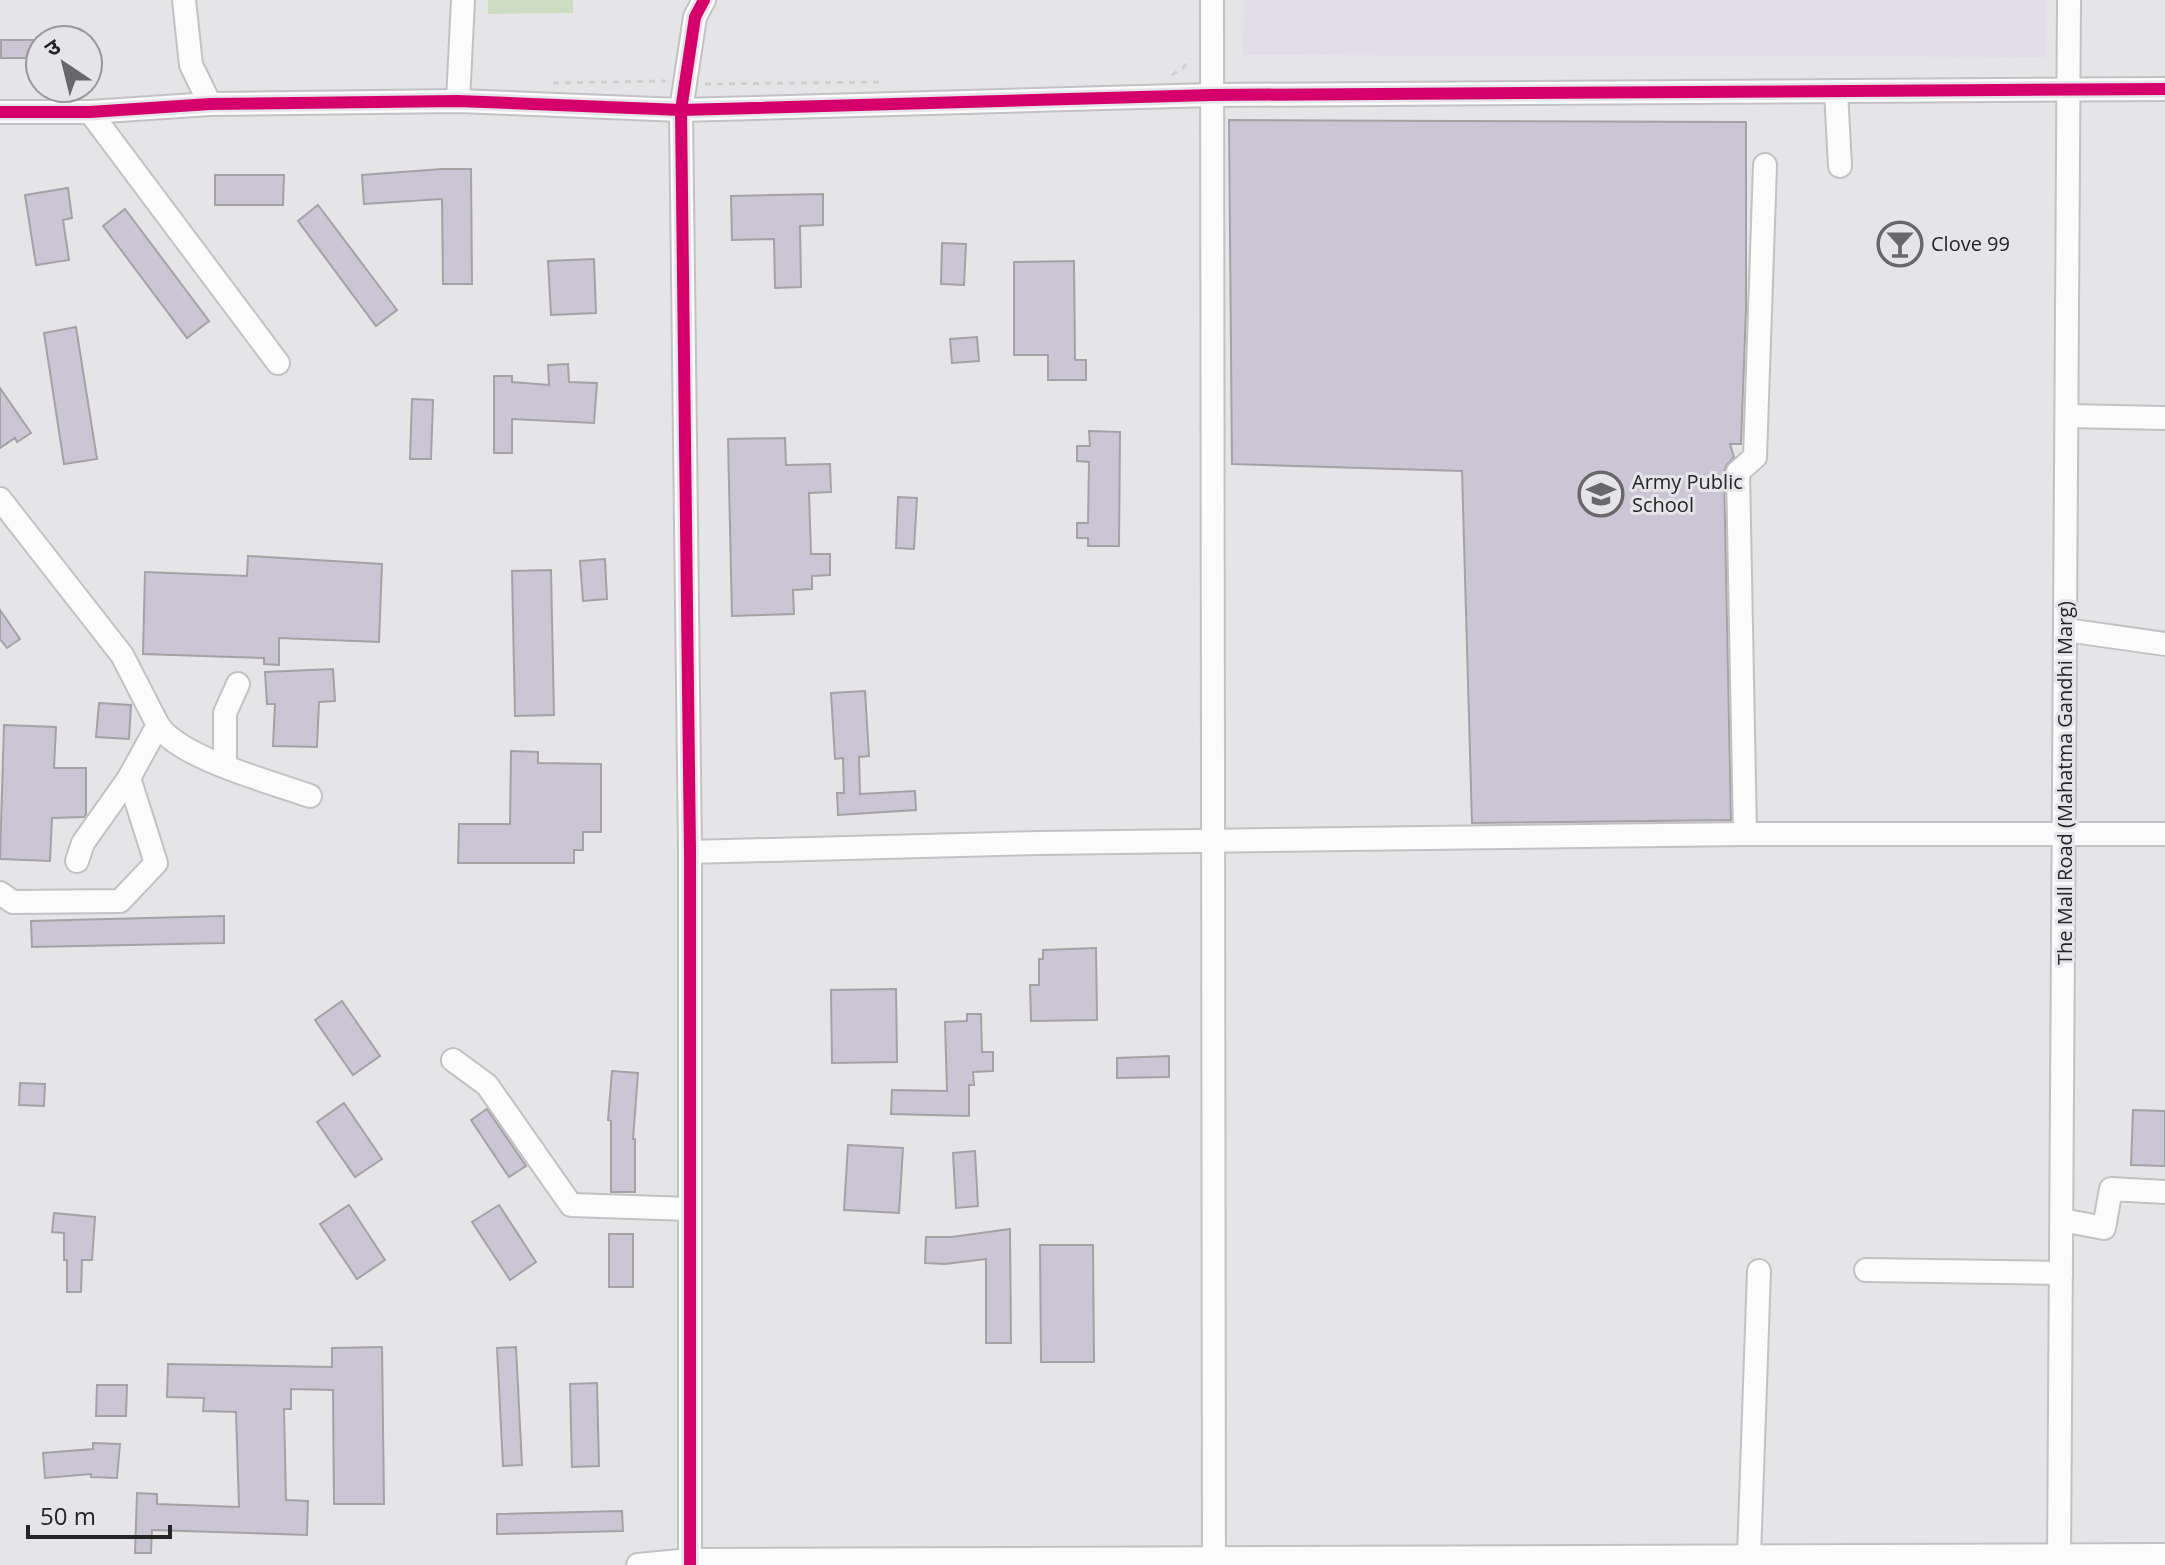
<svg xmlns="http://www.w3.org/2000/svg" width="2165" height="1565" viewBox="0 0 2165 1565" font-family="'Open Sans','Noto Sans Devanagari',sans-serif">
<rect width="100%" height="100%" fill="#e5e5e8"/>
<!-- medical -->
<path fill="#e2ddea" d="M1244,0H2046V57L1243,55Z"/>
<!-- green -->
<path fill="#ccdcc0" d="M488,0H573V13L488,14Z"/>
<!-- building -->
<g fill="#ccc5d5" stroke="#a3a2a5" stroke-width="2">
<rect x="1" y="40" width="36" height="18"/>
<path d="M1229,120L1746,122V309L1741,444H1730L1734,457L1726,466L1724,472L1731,820L1472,823L1462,471L1232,464Z"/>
<path d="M442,169H471L472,284H443L442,199L364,204L362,175Z"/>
<path d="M215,175H284L283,205H215Z"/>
<path d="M68,188L72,218L63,220L69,260L36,265L25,195Z"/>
<path d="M823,194V225L800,226L801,287L775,288L774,239L732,240L731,196Z"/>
<path d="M318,205L397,310L376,326L298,221Z"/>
<path d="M125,209L209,321L187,338L103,226Z"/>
<path d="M942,243L966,244L964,285L941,284Z"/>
<path d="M594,259L596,313L551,315L548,261Z"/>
<path d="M1074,261L1075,360H1086V380H1048V355H1014V262Z"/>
<path d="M76,327L97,459L64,464L44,333Z"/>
<path d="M977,337L979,361L952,363L950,339Z"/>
<path d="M568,364L569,382L597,383L594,423L512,419V453H494V376H512V382L549,385L548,365Z"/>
<path d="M0,388L31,433L17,442L15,438L0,448Z"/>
<path d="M412,399L433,400L431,459H410Z"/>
<path d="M1089,431L1120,432L1119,546H1088V538H1077V523H1088L1089,462L1077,461V446H1090Z"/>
<path d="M785,438L786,465L830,464L831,492L809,493L811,554H830V575L812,576V589L793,590L794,614L732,616L728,439Z"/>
<path d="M898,497L917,498L914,549L896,548Z"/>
<path d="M248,556L382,564L379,642L279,638V665L264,664V658L143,654L145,572L247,576Z"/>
<path d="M605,559L607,599L583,601L580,561Z"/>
<path d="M551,570L554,715L515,716L512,571Z"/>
<path d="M0,610L20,639L7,648L0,639Z"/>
<path d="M333,669L335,701L319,702L317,747L273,746L275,704H267L265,672Z"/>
<path d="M865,691L869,756L859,757L860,794L915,791L916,810L838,815L837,793H844L843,758L835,759L831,693Z"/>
<path d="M99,703L131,705L129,739L96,737Z"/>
<path d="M4,725L56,727L54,768H86V814L84,817L52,818L50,861L0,859Z"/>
<path d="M511,751L538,752V763L601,764V832H583V850H574V863H458L459,824H510Z"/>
<path d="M224,916V943L32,947L31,921Z"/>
<path d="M1096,948L1097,1020L1031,1021L1030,985H1039V959H1043V950Z"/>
<path d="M896,989L897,1062L832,1063L831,990Z"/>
<path d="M342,1001L380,1056L353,1075L315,1020Z"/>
<path d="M967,1014H981L982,1052H993V1071L973,1072L974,1085H969V1116L891,1114L892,1090L947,1091L945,1022L967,1021Z"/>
<path d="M1169,1056V1077L1117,1078V1058Z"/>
<path d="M612,1071L638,1073L633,1139H635V1192H611V1121L608,1120Z"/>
<path d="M20,1083L45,1084L44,1106L19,1105Z"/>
<path d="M344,1103L382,1159L355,1177L317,1122Z"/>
<path d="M487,1109L526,1166L509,1177L471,1120Z"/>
<path d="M2133,1110L2165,1111V1166L2131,1165Z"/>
<path d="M848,1145L903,1148L899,1213L844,1210Z"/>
<path d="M975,1151L978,1206L956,1208L953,1153Z"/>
<path d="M349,1205L385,1260L357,1279L320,1224Z"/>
<path d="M499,1205L536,1262L510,1280L472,1222Z"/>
<path d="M54,1213L95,1217L92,1260H82L81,1292H67V1260H64V1233L52,1232Z"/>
<path d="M1010,1229L1011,1343H986V1259L945,1264L925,1263L926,1237H952Z"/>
<rect x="609" y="1234" width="24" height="53"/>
<path d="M1040,1245H1093L1094,1362H1041Z"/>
<path d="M382,1347L384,1504H334L333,1390L291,1389V1409H284L286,1500L308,1501L307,1535L152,1530L151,1553H135L137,1493L157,1494V1504L239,1507L236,1412L203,1411L204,1398L167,1397L168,1364L332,1367V1348Z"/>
<path d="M516,1347L522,1465L503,1466L497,1348Z"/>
<path d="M597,1383L599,1466L572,1467L570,1384Z"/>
<path d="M97,1385H127L126,1416H96Z"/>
<path d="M93,1443L120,1444L117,1478L91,1477V1474L45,1478L43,1453L93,1449Z"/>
<path d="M622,1511L623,1531L497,1534V1514Z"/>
</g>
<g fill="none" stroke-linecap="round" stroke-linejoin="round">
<!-- minor casing -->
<g stroke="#c2c2c4" stroke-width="26">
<g id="minor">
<path d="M184,0L191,65L210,104"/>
<path d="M1212,0L1214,1565"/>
<path d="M1836,91L1840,166"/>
<path d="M458,101L463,0"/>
<path d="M0,112H90L210,104L458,101L681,110L1211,95L2165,89"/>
<path d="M90,112L278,363"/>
<path d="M2067,416L2165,418"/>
<path d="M0,499L122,655L158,725L129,778L156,863L120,901L13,902L0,893"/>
<path d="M2066,630L2165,644"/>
<path d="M158,725C179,758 271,782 310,796"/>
<path d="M225,765V713L238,684"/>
<path d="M1745,834L1738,472L1755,457L1765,165"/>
<path d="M690,852L1040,843L1745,834H2165"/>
<path d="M77,861L83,843L129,778"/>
<path d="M453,1060L487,1085L571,1205L690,1209"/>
<path d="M2062,1220L2104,1228L2111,1189L2165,1192"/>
<path d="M1866,1270L2061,1273"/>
<path d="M1749,1556L1759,1271"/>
<path d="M638,1565L690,1560L2165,1555"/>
<path d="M690,1565V852L681,110L695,17L704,0"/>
<path d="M2059,1565L2069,0"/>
</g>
</g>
<!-- path -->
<g stroke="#cfcfd0" stroke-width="3" stroke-dasharray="6 6" stroke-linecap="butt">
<path d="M1172,75L1183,68L1190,59"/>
<path d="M553,83L666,81"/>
<path d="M705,84L885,82"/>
</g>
<!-- minor -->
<use href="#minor" stroke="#fbfbfc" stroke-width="22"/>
<!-- cycleway casing -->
<g stroke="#e4e4e9" stroke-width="17">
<g id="cycleway">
<path d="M0,112H90L210,104L458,101L681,110L1211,95L2165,89"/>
<path d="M690,1565V852L681,110L695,17L704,0"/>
</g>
</g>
<!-- cycleway -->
<use href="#cycleway" stroke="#d6006c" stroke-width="12"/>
</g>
<!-- icons -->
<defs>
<g id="bar-ring" transform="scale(2.3)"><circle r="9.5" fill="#e4e4e9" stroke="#68686b" stroke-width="1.5"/><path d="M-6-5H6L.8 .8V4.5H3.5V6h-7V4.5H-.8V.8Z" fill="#68686b"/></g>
<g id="school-ring" transform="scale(2.3)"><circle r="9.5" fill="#e4e4e9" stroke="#68686b" stroke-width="1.5"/><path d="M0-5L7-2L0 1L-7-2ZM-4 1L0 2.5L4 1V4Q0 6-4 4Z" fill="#68686b"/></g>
</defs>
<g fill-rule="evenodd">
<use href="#bar-ring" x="1900" y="244"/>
<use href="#school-ring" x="1601" y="494"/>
</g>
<g text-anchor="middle" stroke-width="6" stroke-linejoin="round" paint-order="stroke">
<!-- poi labels -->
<g font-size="20" fill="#252527" stroke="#e4e4e9" text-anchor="start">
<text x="1931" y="251">Clove 99</text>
<text x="1632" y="489">Army Public<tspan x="1632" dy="23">School</tspan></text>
</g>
<!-- street labels -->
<g font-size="20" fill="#252527" stroke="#e4e4e9">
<text transform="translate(2065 783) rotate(-90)" y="7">The Mall Road (Mahatma Gandhi Marg)</text>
</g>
</g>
<!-- north arrow -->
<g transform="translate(64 64) rotate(325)"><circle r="38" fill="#e4e4e9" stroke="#98989b" stroke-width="2"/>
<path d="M0-6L14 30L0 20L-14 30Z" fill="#68686b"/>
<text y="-12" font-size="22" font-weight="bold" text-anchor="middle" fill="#252527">उ</text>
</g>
<!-- scale -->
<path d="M28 1525v12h142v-12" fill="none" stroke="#252527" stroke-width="4"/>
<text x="40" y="1525" font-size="24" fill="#252527" stroke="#e4e4e9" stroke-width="6" paint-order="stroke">50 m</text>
</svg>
